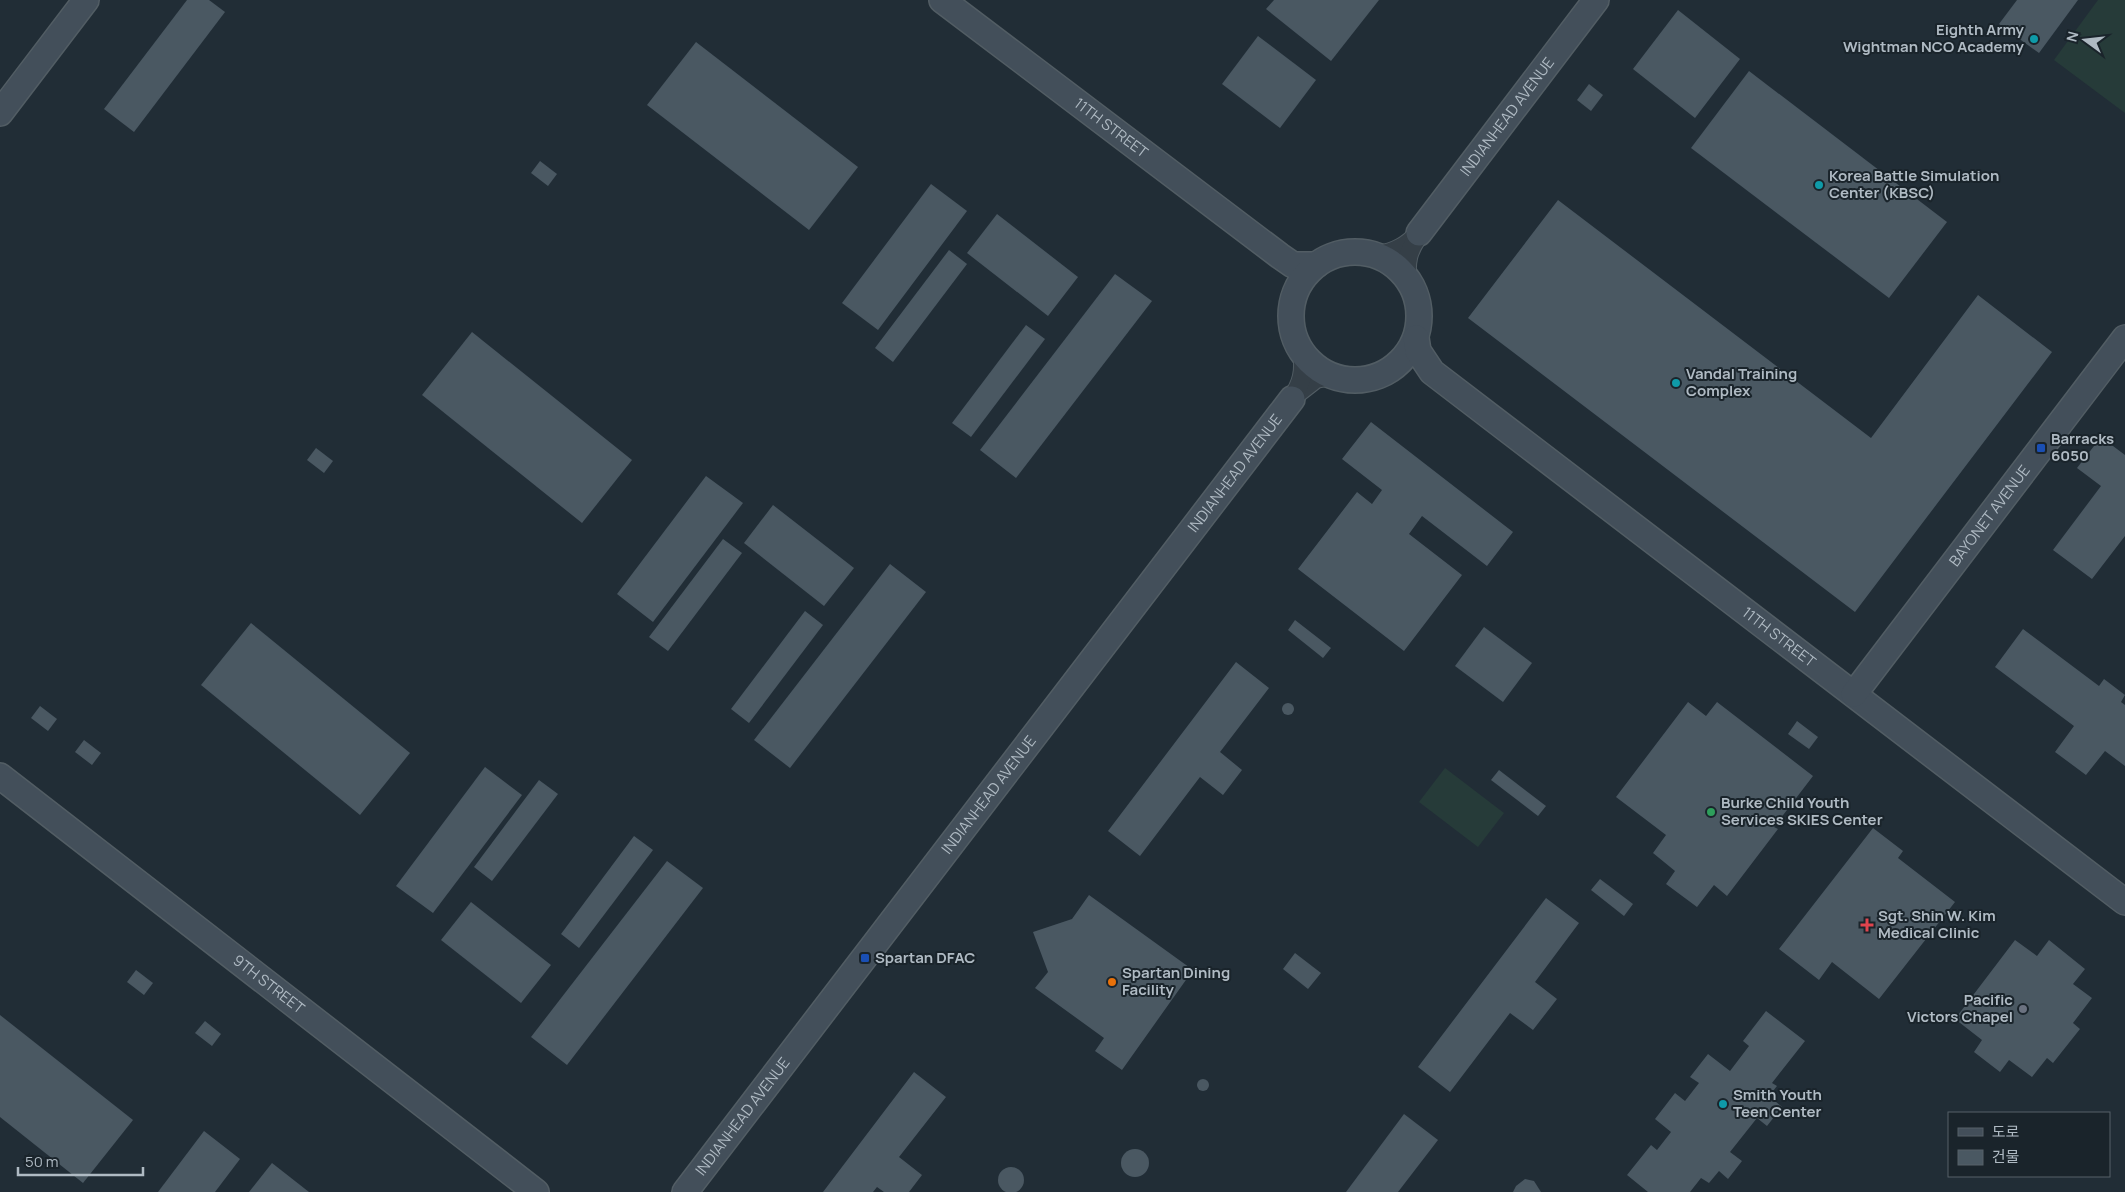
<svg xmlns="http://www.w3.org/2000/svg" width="2125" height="1192" viewBox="0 0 2125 1192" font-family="Manrope,'Noto Sans KR',sans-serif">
<rect width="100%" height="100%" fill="#212d36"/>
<!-- grass -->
<g fill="#263b39">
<path d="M2098,0H2125V113L2054,60Z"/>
<path d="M1445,768L1504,813L1478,847L1419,802Z"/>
</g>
<!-- building -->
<g fill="#4a5862">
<path d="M187,0H209L225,12L134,132L104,109Z"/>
<path d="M1274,0H1379L1331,61L1266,9Z"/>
<path d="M2017,0H2078L2039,53L1999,24Z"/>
<path d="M1678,10L1740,59L1695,118L1633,69Z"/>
<path d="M1258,36L1316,80L1280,128L1222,84Z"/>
<path d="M696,42L858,167L809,230L647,105Z"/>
<path d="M1749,71L1947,222L1889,298L1691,148Z"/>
<path d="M1589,84L1603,95L1591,111L1577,100Z"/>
<path d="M540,161L557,174L548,186L531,173Z"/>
<path d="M931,184L967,211L878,330L842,303Z"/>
<path d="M1558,200L1871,438L1978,295L2052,352L1855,612L1468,318Z"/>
<path d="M997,214L1078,277L1048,316L967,253Z"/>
<path d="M949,250L967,264L893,362L875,348Z"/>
<path d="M1115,274L1152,301L1016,478L980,450Z"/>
<path d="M1026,325L1045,339L971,437L952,423Z"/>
<path d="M472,332L632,460L582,523L422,395Z"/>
<path d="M1371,422L1513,532L1487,566L1422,516L1409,534L1462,575L1404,651L1298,569L1357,492L1372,504L1382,490L1342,459Z"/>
<path d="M2101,437L2125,455V536L2092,579L2053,550L2101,486L2077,468Z"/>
<path d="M316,448L333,461L324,473L307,460Z"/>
<path d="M706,476L743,503L653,622L617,594Z"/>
<path d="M773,505L854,568L824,606L744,543Z"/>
<path d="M723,539L742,553L668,651L649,637Z"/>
<path d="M890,564L926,592L790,768L754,740Z"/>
<path d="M805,611L823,625L749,723L731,709Z"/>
<path d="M1295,620L1331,648L1323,658L1288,630Z"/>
<path d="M251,623L410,753L360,815L201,685Z"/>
<path d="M1484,627L1532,663L1503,702L1455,666Z"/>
<path d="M2023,629L2099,686L2104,679L2125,695L2121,702L2125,705V766L2105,751L2086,775L2055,752L2074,726L1995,667Z"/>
<path d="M1236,662L1269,688L1220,752L1242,770L1223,795L1200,777L1140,856L1108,831Z"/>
<path d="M1688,702L1706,716L1717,702L1813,776L1774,827L1778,829L1727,896L1714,885L1697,907L1666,884L1675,871L1653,853L1666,835L1616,797Z"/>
<circle cx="1288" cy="709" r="6"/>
<path d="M40,706L57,719L48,731L31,718Z"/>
<path d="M1797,721L1818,737L1809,749L1788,734Z"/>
<path d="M84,740L101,753L92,765L75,752Z"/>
<path d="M485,767L522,795L433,913L396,886Z"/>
<path d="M1499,770L1546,806L1538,816L1491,780Z"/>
<path d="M539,780L558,794L492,881L474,867Z"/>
<path d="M1873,828L1903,851L1898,858L1955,902L1879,999L1832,962L1819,980L1779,949Z"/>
<path d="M634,836L653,850L579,948L561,934Z"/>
<path d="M667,861L703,888L567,1065L531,1037Z"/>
<path d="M1600,879L1633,904L1624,916L1591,890Z"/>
<path d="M1089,895L1193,970L1122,1070L1095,1051L1104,1038L1035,988L1048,972L1033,932L1072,919Z"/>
<path d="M1546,898L1579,923L1535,982L1557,999L1533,1030L1510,1013L1450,1092L1418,1067Z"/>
<path d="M471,902L551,965L521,1003L441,940Z"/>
<path d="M2015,940L2037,956L2049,940L2085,969L2073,984L2092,998L2073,1023L2080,1029L2053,1063L2047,1058L2032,1077L2009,1060L2000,1072L1974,1052L1982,1040L1955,1019Z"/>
<path d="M1295,953L1321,973L1308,989L1283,969Z"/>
<path d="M136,970L153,983L144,995L127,982Z"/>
<path d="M1766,1011L1805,1041L1772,1083L1777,1086L1769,1096L1782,1107L1767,1126L1757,1118L1730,1152L1742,1161L1728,1179L1719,1171L1709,1183L1701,1178L1690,1192H1648L1627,1175L1651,1145L1657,1150L1671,1132L1655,1119L1675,1093L1685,1101L1699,1083L1690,1077L1708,1054L1730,1071L1749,1046L1743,1041Z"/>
<path d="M0,1015L133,1120L83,1183L0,1117Z"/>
<path d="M205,1021L221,1034L212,1046L195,1033Z"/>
<path d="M914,1072L946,1097L899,1157L922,1175L909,1192H884L877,1187L873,1192H823Z"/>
<circle cx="1203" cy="1085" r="6"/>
<path d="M1404,1114L1438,1140L1398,1192H1346Z"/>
<path d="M204,1131L240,1159L215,1192H158Z"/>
<circle cx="1135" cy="1163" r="14"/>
<path d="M272,1163L309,1192H249Z"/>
<circle cx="1011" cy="1180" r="13"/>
<path d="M1525,1179L1534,1181L1541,1192H1513L1516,1186Z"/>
</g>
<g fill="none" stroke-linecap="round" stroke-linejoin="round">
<!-- street casing -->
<g stroke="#525d64" stroke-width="20">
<g id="street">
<path d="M1378,255C1396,252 1406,246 1419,233"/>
<path d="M1407,277C1406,261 1408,252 1417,238"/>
<path d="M1298,393L1316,379L1331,376"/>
<path d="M1292,399C1302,382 1305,372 1302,352"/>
</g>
</g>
<!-- secondary casing -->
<g stroke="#525d64" stroke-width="28">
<g id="secondary">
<path id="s1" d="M942,0L1280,256L1293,265H1316"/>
<path d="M0,113L86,0"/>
<path id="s2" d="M1419,233L1596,0"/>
<circle cx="1355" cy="316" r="64"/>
<path id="s3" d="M1416,338L1418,351L1432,372L2125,902"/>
<path id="s4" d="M1854,694L2125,338"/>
<path id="s5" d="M0,776L536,1192"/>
<path id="s6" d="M685,1192L1292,399"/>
</g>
</g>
<!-- street -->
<use href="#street" stroke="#353f47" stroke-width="18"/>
<!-- secondary -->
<use href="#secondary" stroke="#434f5a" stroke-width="25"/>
</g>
<!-- markers -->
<g fill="#0f9aa8" stroke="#1a242b" stroke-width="2">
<circle cx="2034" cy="39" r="5"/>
<circle cx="1819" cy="185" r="5"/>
<circle cx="1676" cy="383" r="5"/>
<circle cx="1723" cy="1104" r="5"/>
</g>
<g fill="#1a4fb4" stroke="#1a242b" stroke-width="2">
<rect x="2036" y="443" width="10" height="10" rx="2.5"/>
<rect x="860" y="953" width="10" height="10" rx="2.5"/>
</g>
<circle fill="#2e9e5b" stroke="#1a242b" stroke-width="2" cx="1711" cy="812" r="5"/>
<path fill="#e0444e" stroke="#1a242b" stroke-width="2" d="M1864.5 917.5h5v5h5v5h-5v5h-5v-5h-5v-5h5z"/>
<circle fill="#e8710a" stroke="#1a242b" stroke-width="2" cx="1112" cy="982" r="5"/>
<circle fill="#6b7280" stroke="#1a242b" stroke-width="2" cx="2023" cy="1009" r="5"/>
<g text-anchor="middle" stroke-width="4" stroke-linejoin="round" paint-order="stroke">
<!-- poi labels -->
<g font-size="15" font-weight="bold" fill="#afbac3" stroke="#1a242b" text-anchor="start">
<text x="2024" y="35" text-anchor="end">Eighth Army<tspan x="2024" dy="17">Wightman NCO Academy</tspan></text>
<text x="1829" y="181">Korea Battle Simulation<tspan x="1829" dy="17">Center (KBSC)</tspan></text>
<text x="1686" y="379">Vandal Training<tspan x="1686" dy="17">Complex</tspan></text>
<text x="2051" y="444">Barracks<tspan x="2051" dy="17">6050</tspan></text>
<text x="1721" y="808">Burke Child Youth<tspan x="1721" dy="17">Services SKIES Center</tspan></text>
<text x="1878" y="921">Sgt. Shin W. Kim<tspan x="1878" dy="17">Medical Clinic</tspan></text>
<text x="875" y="963">Spartan DFAC</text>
<text x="1122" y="978">Spartan Dining<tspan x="1122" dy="17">Facility</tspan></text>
<text x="2013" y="1005" text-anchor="end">Pacific<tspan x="2013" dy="17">Victors Chapel</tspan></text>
<text x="1733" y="1100">Smith Youth<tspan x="1733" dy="17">Teen Center</tspan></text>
</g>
<!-- street labels -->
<g font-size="15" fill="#afbac3" stroke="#1a242b">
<text dy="5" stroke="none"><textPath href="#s2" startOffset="146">INDIANHEAD AVENUE</textPath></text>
<text dy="5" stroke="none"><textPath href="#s1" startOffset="212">11TH STREET</textPath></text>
<text dy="5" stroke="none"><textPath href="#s6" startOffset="905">INDIANHEAD AVENUE</textPath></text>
<text dy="5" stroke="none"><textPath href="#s4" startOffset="224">BAYONET AVENUE</textPath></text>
<text dy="5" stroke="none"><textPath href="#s3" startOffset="475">11TH STREET</textPath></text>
<text dy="5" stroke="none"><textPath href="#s6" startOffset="500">INDIANHEAD AVENUE</textPath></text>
<text dy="5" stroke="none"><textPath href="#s5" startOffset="340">9TH STREET</textPath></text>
<text dy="5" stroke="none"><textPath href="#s6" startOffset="95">INDIANHEAD AVENUE</textPath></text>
</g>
</g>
<!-- legend -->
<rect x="1948" y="1112" width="162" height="65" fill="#1a242b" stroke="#566068"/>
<rect x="1958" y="1128" width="25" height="8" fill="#434f5a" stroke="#566068"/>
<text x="1992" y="1137" font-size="15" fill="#afbac3">도로</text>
<rect x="1958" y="1150" width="25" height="15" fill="#4a5862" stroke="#566068"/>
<text x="1992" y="1162" font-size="15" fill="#afbac3">건물</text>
<!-- north arrow -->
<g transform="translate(2085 40) rotate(285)" stroke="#1a242b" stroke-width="4" paint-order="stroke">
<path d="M0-4L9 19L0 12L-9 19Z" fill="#afbac3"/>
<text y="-8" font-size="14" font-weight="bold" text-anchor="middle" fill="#afbac3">N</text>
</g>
<!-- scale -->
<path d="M18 1167v8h125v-8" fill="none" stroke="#afbac3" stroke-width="2.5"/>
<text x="25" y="1167" font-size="15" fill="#afbac3" stroke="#1a242b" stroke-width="4" paint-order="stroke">50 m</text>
</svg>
